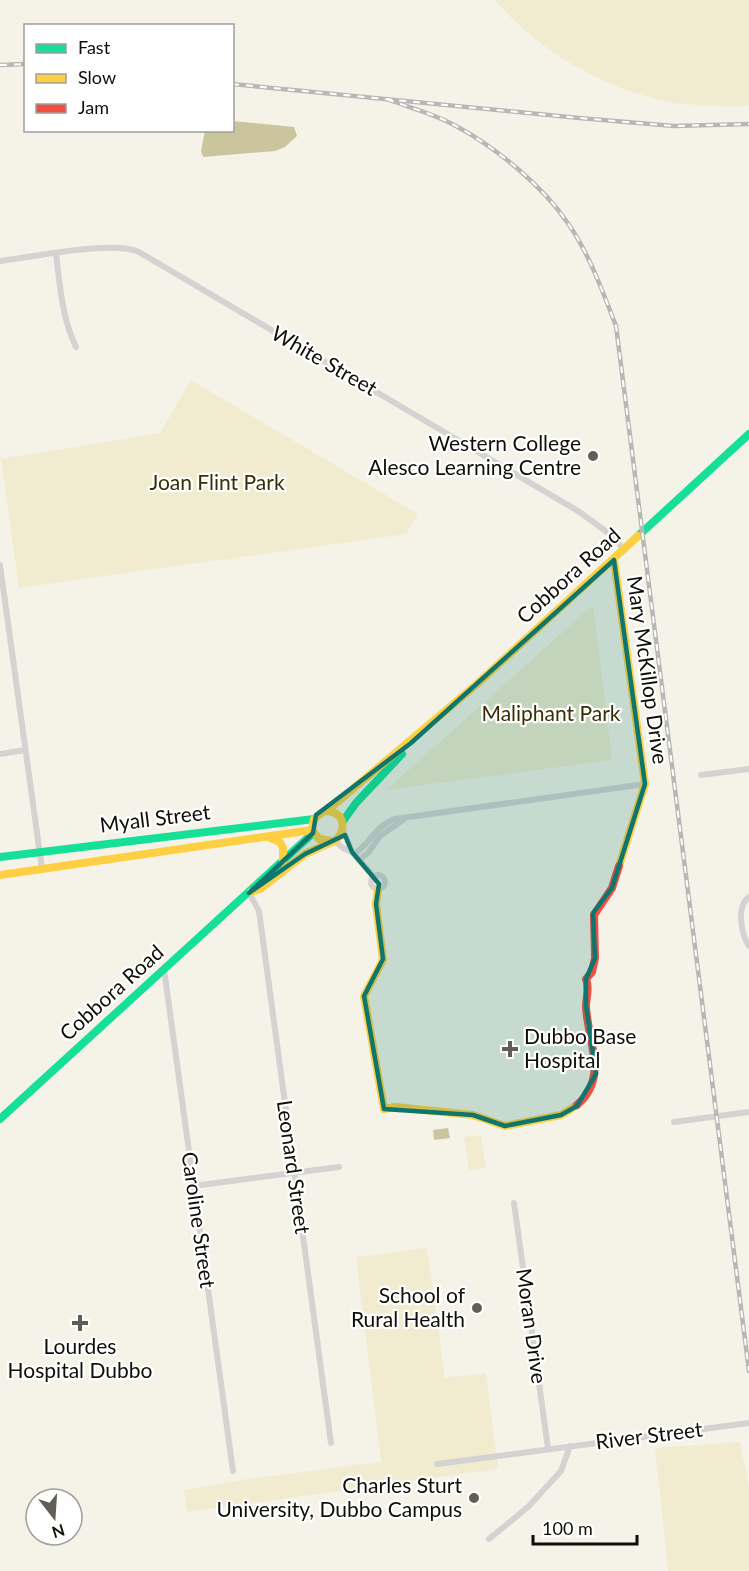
<svg xmlns="http://www.w3.org/2000/svg" width="749" height="1571" viewBox="0 0 749 1571" font-family="Lato,sans-serif">
<rect width="100%" height="100%" fill="#f5f3e8"/>
<!-- green -->
<g fill="#f1ecd0">
<path d="M495,0H749V106C716,107 681,106 648,97C591,81 533,46 495,0Z"/>
<path d="M191,380L418,514L406,534L19,588L1,459L160,433Z"/>
<path d="M593,605L612,760L386,790Z"/>
<path d="M481,1135L486,1168L469,1171L464,1137Z"/>
<path d="M427,1248L445,1378L486,1373L498,1469L187,1512L184,1490L240,1480L381,1462L356,1257Z"/>
<path d="M740,1442L749,1487V1571H668L655,1448Z"/>
</g>
<!-- water -->
<g fill="#cbc59d">
<path d="M233,121L294,127L297,136L285,147L275,151L203,157L201,151L205,131L232,130Z"/>
<path d="M448,1128L450,1138L434,1140L433,1130Z"/>
</g>
<g fill="none" stroke-linecap="round" stroke-linejoin="round">
<!-- street -->
<g stroke="#d4d3d2" stroke-width="6">
<path d="M56,254C60,286 62,318 76,347"/>
<path d="M0,261C33,257 111,240 139,252L578,511L607,532L625,550"/>
<path d="M0,565L42,869"/>
<path d="M0,754L25,750"/>
<path d="M701,775L749,769"/>
<path d="M343,831L352,852L374,877"/>
<path d="M334,840L343,848L352,852"/>
<path d="M354,854C371,844 373,827 395,819L645,784"/>
<path d="M359,860L368,853L380,836L403,820"/>
<circle cx="378" cy="882" r="7"/>
<path d="M249,893L259,911L331,1443"/>
<path d="M749,897C736,906 741,934 749,946"/>
<path d="M164,969L233,1471"/>
<path d="M674,1122L749,1112"/>
<path d="M193,1186L339,1167"/>
<path d="M514,1203L548,1448"/>
<path d="M437,1464L749,1423"/>
<path d="M489,1539L528,1507L561,1471L570,1446"/>
</g>
<!-- fast -->
<g stroke="#16e098" stroke-width="8">
<path d="M638,536L749,434"/>
<path d="M343,821L356,803L402,754"/>
<path d="M0,857L314,819"/>
<path d="M0,1119L313,833"/>
</g>
<!-- slow -->
<g stroke="#ffcf43" stroke-width="8">
<path d="M614,560L645,784L619,866"/>
<path d="M328,810L477,684L638,536"/>
<path d="M270,838L280,842L283,848V862"/>
<path d="M0,875L312,830"/>
<path d="M378,889L376,904L383,960L364,996L384,1109L395,1107L473,1115L505,1126L561,1115L577,1105"/>
<path d="M251,892L260,889L305,854L336,840C348,827 343,810 324,811L314,819L312,830L319,839L332,841"/>
</g>
<!-- jam -->
<path stroke="#f24e42" stroke-width="8" d="M577,1105C609,1077 588,1043 586,1007C586,996 590,989 586,979L592,972L595,958L594,915L612,888L619,866"/>
<!-- rail casing -->
<g stroke="#b7b7b3" stroke-width="4.5">
<g id="rail">
<path d="M0,65L26,64"/>
<path d="M232,84L579,118L674,126L749,124"/>
<path d="M387,99C410,108 435,114 456,126C495,147 542,185 567,222C589,253 602,290 616,326L749,1371"/>
</g>
</g>
<!-- rail -->
<use href="#rail" stroke="#fff" stroke-width="2" stroke-dasharray="7" stroke-linecap="butt"/>
</g>
<!-- marked area -->
<path fill="#0f766e" fill-opacity="0.2" stroke="#0f766e" stroke-width="4.5" stroke-linejoin="round" d="M614,560L645,784L612,888L593,913L595,958L586,979V1005L596,1074L577,1106L561,1115L505,1126L473,1115L384,1109L364,996L383,959L376,904L379,884L352,852L345,835L305,854L249,893L313,833L316,815L411,743Z"/>
<!-- markers -->
<g fill="#605e56" stroke="#fff" stroke-width="2">
<circle cx="593" cy="456" r="6"/>
<path d="M507 1040h6v6h6v6h-6v6h-6v-6h-6v-6h6z"/>
<circle cx="477" cy="1308" r="6"/>
<path d="M77 1314h6v6h6v6h-6v6h-6v-6h-6v-6h6z"/>
<circle cx="474" cy="1498" r="6"/>
</g>
<g text-anchor="middle" stroke-width="4.5" stroke-linejoin="round" paint-order="stroke">
<!-- street labels -->
<g font-size="21" fill="#0f0e07" stroke="#fff">
<text transform="translate(324 361) rotate(30)" y="7">White Street</text>
<text transform="translate(569 576) rotate(-42)" y="7">Cobbora Road</text>
<text transform="translate(647 670) rotate(82)" y="7">Mary McKillop Drive</text>
<text transform="translate(155 819) rotate(-7)" y="7">Myall Street</text>
<text transform="translate(112 993) rotate(-42)" y="7">Cobbora Road</text>
<text transform="translate(293 1167) rotate(82)" y="7">Leonard Street</text>
<text transform="translate(198 1220) rotate(82)" y="7">Caroline Street</text>
<text transform="translate(531 1326) rotate(82)" y="7">Moran Drive</text>
<text transform="translate(649 1436) rotate(-7)" y="7">River Street</text>
</g>
<!-- poi labels -->
<g font-size="21" fill="#0f0e07" stroke="#fff" text-anchor="end">
<text x="581" y="451">Western College<tspan x="581" dy="24">Alesco Learning Centre</tspan></text>
<text x="524" y="1044" text-anchor="start">Dubbo Base<tspan x="524" dy="24">Hospital</tspan></text>
<text x="465" y="1303">School of<tspan x="465" dy="24">Rural Health</tspan></text>
<text x="80" y="1354" text-anchor="middle">Lourdes<tspan x="80" dy="24">Hospital Dubbo</tspan></text>
<text x="462" y="1493">Charles Sturt<tspan x="462" dy="24">University, Dubbo Campus</tspan></text>
</g>
<!-- park labels -->
<g font-size="21" fill="#372f04" stroke="#fff">
<text x="217" y="490">Joan Flint Park</text>
<text x="551" y="721">Maliphant Park</text>
</g>
</g>
<!-- legend -->
<rect x="24" y="24" width="210" height="108" fill="#ffffff" stroke="#9f9f9c" stroke-width="1.5"/>
<rect x="36" y="44" width="30" height="9" fill="#16e098" stroke="#9f9f9c" stroke-width="1.5"/>
<text x="78" y="54" font-size="18" fill="#0f0e07">Fast</text>
<rect x="36" y="74" width="30" height="9" fill="#ffcf43" stroke="#9f9f9c" stroke-width="1.5"/>
<text x="78" y="84" font-size="18" fill="#0f0e07">Slow</text>
<rect x="36" y="104" width="30" height="9" fill="#f24e42" stroke="#9f9f9c" stroke-width="1.5"/>
<text x="78" y="114" font-size="18" fill="#0f0e07">Jam</text>
<!-- north arrow -->
<g transform="translate(54 1517) rotate(163)"><circle r="28" fill="#ffffff" stroke="#9f9f9c" stroke-width="1.5"/>
<path d="M0-4.5L10 22L0 15L-10 22Z" fill="#605e56"/>
<text y="-9" font-size="16" font-weight="bold" text-anchor="middle" fill="#0f0e07">N</text>
</g>
<!-- scale -->
<path d="M533 1535v9h104v-9" fill="none" stroke="#0f0e07" stroke-width="3"/>
<text x="542" y="1535" font-size="18" fill="#0f0e07" stroke="#ffffff" stroke-width="4.5" paint-order="stroke">100 m</text>
</svg>
